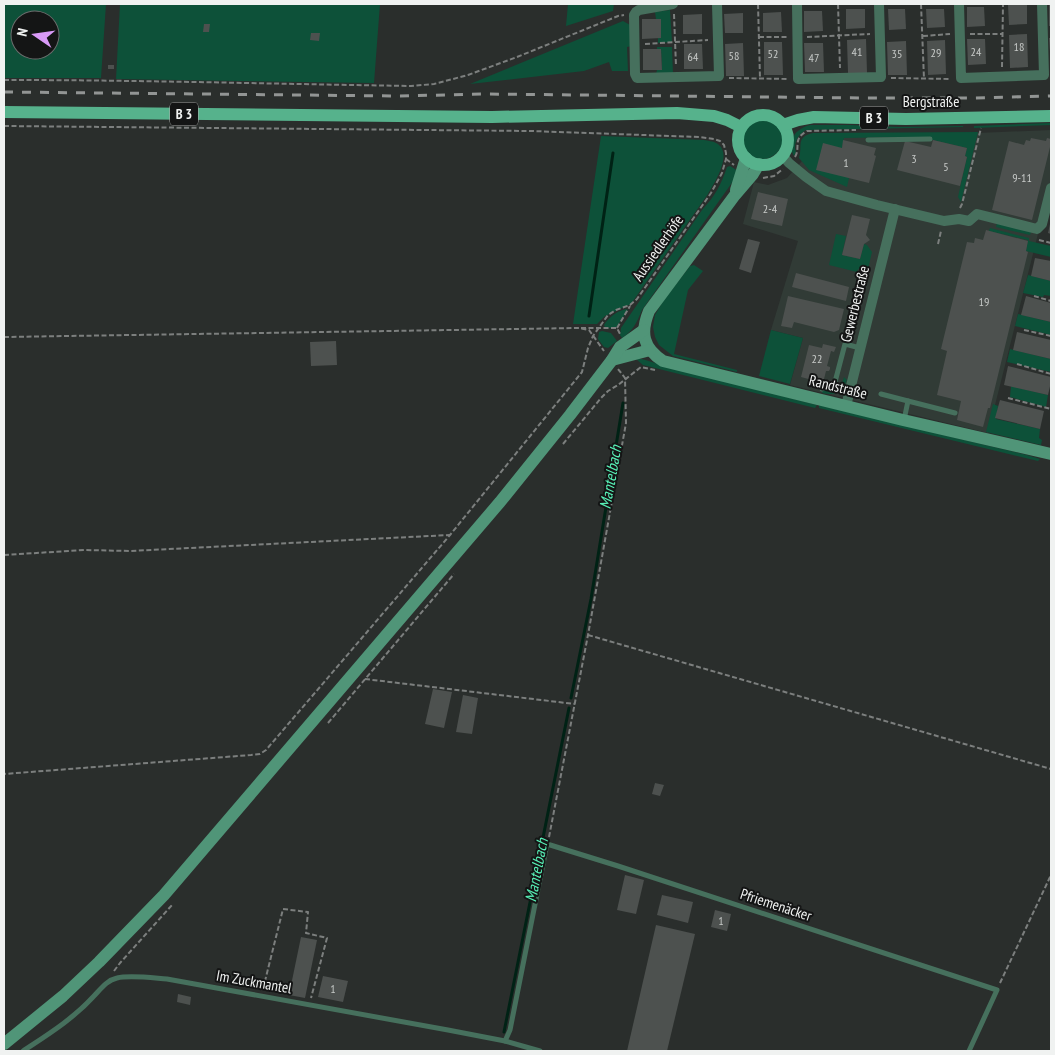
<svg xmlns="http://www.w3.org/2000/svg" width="1055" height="1055" viewBox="0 0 1055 1055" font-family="'PT Sans Narrow',sans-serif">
<rect width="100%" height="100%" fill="#2a2e2c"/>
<!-- built -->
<path fill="#313b36" d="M1051,130V182L988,433L790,385L803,338L771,330L798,241L743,224L754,182L768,185L787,178L802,161L810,136L977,133Z"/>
<!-- green -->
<g fill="#0d5139" fill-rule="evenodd">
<path d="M4,4H106L101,78H4ZM20,20H50V50H20Z"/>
<path d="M120,4H380L374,83L116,79Z"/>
<path d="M568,4H614L613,11L566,26Z"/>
<path d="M670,10L672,42L658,43V38H661V19H656L655,12Z"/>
<path d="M623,21L632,26V46L627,47L628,71H612L609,62L584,71L470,84Z"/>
<path d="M657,47H672L673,74H656L657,70H662L661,49H657Z"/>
<circle cx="762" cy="138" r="21"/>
<path d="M1051,123V125L974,128V126Z"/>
<path d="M810,125H850L899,127L963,126V127L806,130C800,134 795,139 795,148C796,154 797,150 794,156C786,141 795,129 810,125Z"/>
<path d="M978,132L961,202L958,197L967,157L965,156L967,148L933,140L907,137L844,138L842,148L849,178L847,187L809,170L799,158C803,146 795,137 813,133Z"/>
<path d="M601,136L704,140C708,141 713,141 716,143C734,152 715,182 708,194L631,304L605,316L597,324H573Z"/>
<path d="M730,166L738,171L736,177L642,310C637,322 633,331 622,338L620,335L621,328L702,210C715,196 721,185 727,167Z"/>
<path d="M997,223L1031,232L1030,235L996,227Z"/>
<path d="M990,228L1029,238V241L1051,246V257L1026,251L1028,240L989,231Z"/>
<path d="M836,234L846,236L842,255L860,259L864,244L867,245L872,252L868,269L862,268V270L858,269L857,272L829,265Z"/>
<path d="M694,265L703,271L688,290L674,354L737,370V372L673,356L659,345L655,337L653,327L655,315L663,301L690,266Z"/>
<path d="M1028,275L1051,281V296L1044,295L1043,297L1023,293Z"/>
<path d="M626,309L628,310L615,329L605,327L604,325C609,317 617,311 626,309Z"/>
<path d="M1018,314L1051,322V335L1015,326Z"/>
<path d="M771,330L803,338L790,384L759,376Z"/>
<path d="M602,331L611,333L617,341L608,348L604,347L598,339L599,332Z"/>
<path d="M1010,349L1051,359V372L1007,362Z"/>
<path d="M636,359H642L662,365L817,405L815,408L643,365Z"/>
<path d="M844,377L847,380C842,393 836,396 822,393L823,390C837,392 840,390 844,377Z"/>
<path d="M1011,386L1048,395L1046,407L1010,397Z"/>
<path d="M993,404L998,406L996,419L1040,429L1039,438L1042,440L1041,445L986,432Z"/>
<path d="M819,405L1027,455L1040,459L1038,461L819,408Z"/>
</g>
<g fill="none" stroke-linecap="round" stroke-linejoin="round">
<!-- stream -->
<g stroke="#002215" stroke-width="3">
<path d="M589,316L613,153"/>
<path d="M571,698L591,599L623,403"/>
<path d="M504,1032L569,708"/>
</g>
</g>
<!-- building -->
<g fill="#4d514f">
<path d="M1027,4V24L1009,25L1008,5Z"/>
<rect x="1049" y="5" width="2" height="21"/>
<path d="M967,7H984L985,26L967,27Z"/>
<path d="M846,9H865V28L846,29Z"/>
<path d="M888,9H905L906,29L889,30Z"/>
<path d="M926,9H944L945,27L927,28Z"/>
<path d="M804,11H822L823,31L804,32Z"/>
<path d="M781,12L782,32H763V13Z"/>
<path d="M743,13V33H725L724,14Z"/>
<path d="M702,14V34H683V15Z"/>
<path d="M642,19H661V38L642,39Z"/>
<path d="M204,24H210L209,32H203Z"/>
<path d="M311,33H320L319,41L310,40Z"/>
<path d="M1027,34L1028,67L1010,68L1009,35Z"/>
<path d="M1049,38H1051V52H1050Z"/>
<path d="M866,39L867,73H848L847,40Z"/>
<path d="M967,39H985L986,64L968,65Z"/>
<path d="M945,40L946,74L928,75L927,41Z"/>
<path d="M906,41L907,75H888L887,42Z"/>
<path d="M764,42H782L783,75H764Z"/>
<path d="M743,43L744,76H726L725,44Z"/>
<path d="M804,43H823L824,72H805Z"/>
<path d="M684,44H702L703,69H684Z"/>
<path d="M643,49H661L662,70H643Z"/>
<rect x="108" y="65" width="6" height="4"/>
<path d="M1031,138L1046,141L1047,138L1051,139V143L1032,220L992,210L1009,141L1024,145L1026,140L1030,141Z"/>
<path d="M843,140L876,148L874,155L876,156L869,183L816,170L823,143L842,148Z"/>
<path d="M933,140L967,148L965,156L967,157L960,186L897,170L905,141L931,147Z"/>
<path d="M758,192L788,199L782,226L751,219Z"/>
<path d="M852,215L870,219L866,235L870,240L864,244L860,259L842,255Z"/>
<path d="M1050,224H1051V234L1048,233Z"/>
<path d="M986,230L1028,241L1026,251L1028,252L990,408H988L983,427L957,420L961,401L937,395L947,351L941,349L967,242L974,243L975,238L983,240Z"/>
<path d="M748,239L760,242L751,273L739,269Z"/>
<path d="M1035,258L1051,261V281L1031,276Z"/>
<path d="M796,273L849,287L846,301L792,287Z"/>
<path d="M788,296L844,309L839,330L834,332L794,322L792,328L781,326Z"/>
<path d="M1026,296L1051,303V322L1021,315Z"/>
<path d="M1017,332L1051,340V359L1013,350Z"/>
<path d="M336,341L337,365L311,366L310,342Z"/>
<path d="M823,344L836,347L834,352L831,351L827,366L830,367V369L829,371H826L823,383L801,377L809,345L822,348Z"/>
<path d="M1008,366L1051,377V382L1048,395L1004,385Z"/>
<path d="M1000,400L1044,411L1040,429L995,418Z"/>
<path d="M433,689L452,692L444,728L425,724Z"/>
<path d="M463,695L478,698L472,734L456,732Z"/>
<path d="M655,783L664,785L660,796L652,794Z"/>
<path d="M625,875L644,880L636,914L617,910Z"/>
<path d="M662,895L693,902L688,923L657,915Z"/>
<path d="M715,910L731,914L727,931L711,927Z"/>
<path d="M656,925L695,934L667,1051H627Z"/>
<path d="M301,937L317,940L305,998L289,995Z"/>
<path d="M323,976L348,981L343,1002L318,997Z"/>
<path d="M178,994L191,997L190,1005L177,1002Z"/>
</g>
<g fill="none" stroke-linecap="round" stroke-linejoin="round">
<!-- path -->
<g stroke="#7c7f7e" stroke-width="2" stroke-dasharray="5 2.5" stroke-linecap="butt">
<path d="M758,4L760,78"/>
<path d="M838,4L840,68"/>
<path d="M921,4L924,79"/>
<path d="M674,14L676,66"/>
<path d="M970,34H1002"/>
<path d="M923,36L950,34"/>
<path d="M759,37H787"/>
<path d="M807,37L870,34"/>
<path d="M645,44L708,40"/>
<path d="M1002,67L1003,4"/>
<path d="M729,78L789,79"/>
<path d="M891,78L951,79"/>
<path d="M4,80C140,80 276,84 411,86L434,84L468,75L517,57L618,16L624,15"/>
<path d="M4,126L531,131L699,137L714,139L720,141L724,145L726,153V159L722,173L711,193L637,299L630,305L616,310L608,315L593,336L588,348L582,372L450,535L266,750L260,754L251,755L4,774"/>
<path d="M795,157C801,147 792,139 807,131L856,130"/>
<path d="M726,159L734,165"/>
<path d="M763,178L774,176L783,169"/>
<path d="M960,208L962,204L981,128"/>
<path d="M1039,240L1051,243"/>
<path d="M938,244L941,231"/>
<path d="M1034,296L1051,301"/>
<path d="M581,328H617L620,334"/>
<path d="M617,328L630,306"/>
<path d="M1024,330L1051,336"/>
<path d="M4,337L579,328L589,330L604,351"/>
<path d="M849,338L854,329"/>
<path d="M1017,364L1051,374"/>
<path d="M1008,398L1051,409"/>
<path d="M563,444L601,398L608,391L618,385L641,367L655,370"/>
<path d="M4,555L84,550L131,551L450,535"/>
<path d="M588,635L1051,769"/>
<path d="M365,679L575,704"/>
<path d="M328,723L454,574"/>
<path d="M549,837L588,635L626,423L625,378L618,369"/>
<path d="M114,971L120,963L172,905"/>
<path d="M1000,983L1051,875"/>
<path d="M263,989L283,909L308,912L306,933L327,938L311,998"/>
</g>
<!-- lane -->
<g stroke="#46705d" stroke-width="5">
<path d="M868,140L930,139"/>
<path d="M822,389L835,382L845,344L860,348"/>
<path d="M881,394L908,401"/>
<path d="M904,420L908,401L955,413"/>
<path d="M505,1041L510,1030L547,844L618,866L997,990L969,1051"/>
<path d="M23,1051C47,1035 73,1019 93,997C100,990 107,980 117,978C130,975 153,978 167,979L448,1030L505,1041L540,1051"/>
</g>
<!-- street -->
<g stroke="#46705d" stroke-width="10">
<path d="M673,4L639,10L636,12L634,15L635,74L637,78L719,76L717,4"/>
<path d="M797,4L798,79L881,77L879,4"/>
<path d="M959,4L961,78L1044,75L1042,4"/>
<path d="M782,155L789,163L806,177L826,191L877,205L944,221L959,219L969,221L977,214L1037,229L1042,224L1051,188"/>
<path d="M846,406L895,209"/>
</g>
<!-- secondary -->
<g stroke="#509578" stroke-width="12">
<path d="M759,164L753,174L735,195L649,311C640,333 643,348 663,361L903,420L1051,454"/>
<path d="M736,190L746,158"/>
<path d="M612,360L650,350"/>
<path d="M4,1044L63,996L99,962L164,895L500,502L570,415L612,360L620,347L644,330"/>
</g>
<!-- primary -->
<g stroke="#56b28c" stroke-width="12">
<path d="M4,112L492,117L677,113L714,116L727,120L741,127"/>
<circle cx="763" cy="140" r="25"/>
<path d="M783,125L798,120L814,117L906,119L1051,116"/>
</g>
<!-- rail -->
<path stroke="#929594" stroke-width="3" stroke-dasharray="9 9" stroke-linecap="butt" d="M4,92L398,96L486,94L865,98H971L1051,96"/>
</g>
<g text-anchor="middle" stroke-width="4" stroke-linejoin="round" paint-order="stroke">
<!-- number labels -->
<g font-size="12" fill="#c7cac8">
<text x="1019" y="51">18</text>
<text x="857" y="56">41</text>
<text x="976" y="56">24</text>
<text x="936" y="57">29</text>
<text x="773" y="58">52</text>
<text x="897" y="58">35</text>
<text x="734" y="60">58</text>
<text x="693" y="61">64</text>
<text x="814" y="62">47</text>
<text x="914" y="163">3</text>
<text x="846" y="167">1</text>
<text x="946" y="171">5</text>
<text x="1022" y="182">9-11</text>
<text x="770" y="213">2-4</text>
<text x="984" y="306">19</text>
<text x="817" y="363">22</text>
<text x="721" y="925">1</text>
<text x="333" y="993">1</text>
</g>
<!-- shield labels -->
<g fill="#141515" stroke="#aeb0af" stroke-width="1">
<rect x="170" y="102.5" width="28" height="23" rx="4"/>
<rect x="860" y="106.5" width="28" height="23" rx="4"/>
</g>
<g font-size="14" font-weight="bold" fill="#f0f2f1">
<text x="184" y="119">B 3</text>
<text x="874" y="123">B 3</text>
</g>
<!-- street labels -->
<g font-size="15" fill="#f0f2f1" stroke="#141515">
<text x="931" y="107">Bergstraße</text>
<text transform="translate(658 248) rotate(-55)" y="5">Aussiedlerhöfe</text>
<text transform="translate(855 304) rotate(-76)" y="5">Gewerbestraße</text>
<text transform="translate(838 387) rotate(14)" y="5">Randstraße</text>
<text transform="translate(776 905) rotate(18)" y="5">Pfriemenäcker</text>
<text transform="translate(254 982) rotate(10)" y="5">Im Zuckmantel</text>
</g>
<!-- water labels -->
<g font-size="16" font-style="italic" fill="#58f1b7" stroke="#141515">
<text transform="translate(610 477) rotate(-80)" y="6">Mantelbach</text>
<text transform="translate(536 870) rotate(-79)" y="6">Mantelbach</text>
</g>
</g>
<!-- border -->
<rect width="1055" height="1055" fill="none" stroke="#f0f2f1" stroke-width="10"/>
<!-- north arrow -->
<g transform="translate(35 35) rotate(283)"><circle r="24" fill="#141515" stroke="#6c6d6d"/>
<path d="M0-4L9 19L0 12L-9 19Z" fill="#d99af7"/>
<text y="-8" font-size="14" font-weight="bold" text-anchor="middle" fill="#f0f2f1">N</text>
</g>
</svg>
